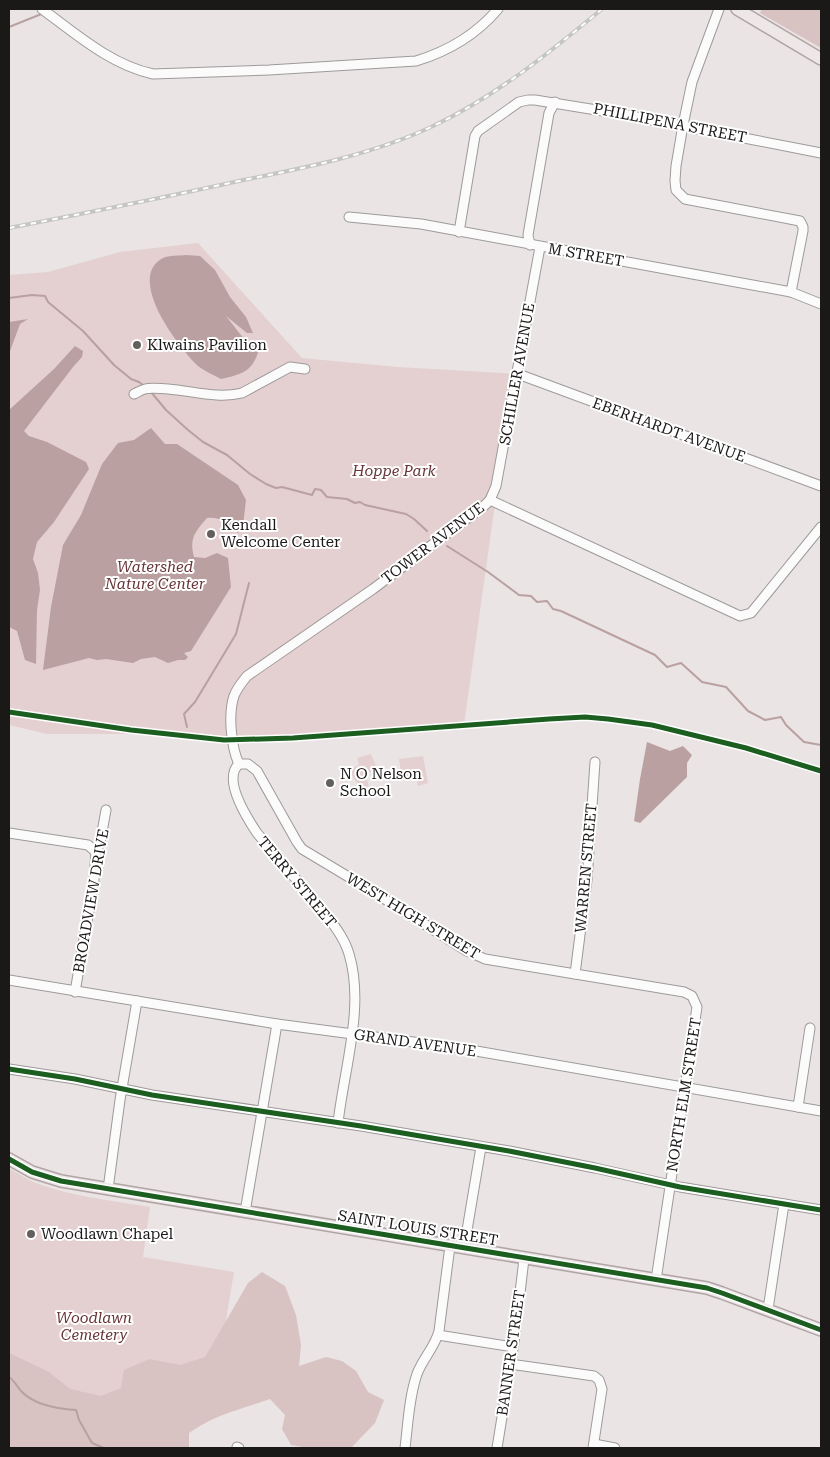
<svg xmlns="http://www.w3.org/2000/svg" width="830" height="1457" viewBox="0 0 830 1457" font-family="'Roboto Serif',serif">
<rect width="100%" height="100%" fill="#eae4e4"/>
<!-- green -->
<g fill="#e4d0d0">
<path d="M198,243L302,358L398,367L518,374L494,511L464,725L243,740L216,739L158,734H47L9,725V275L48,272L120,252Z"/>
<path d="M371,754L377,769L365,774L369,786L363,789L359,787L349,770L359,765L357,758Z"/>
<path d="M423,756L428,783L418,786L416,778L402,779L399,759Z"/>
<path d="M9,1168C15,1172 22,1176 29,1180C62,1195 113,1201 150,1207L143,1257L234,1272L213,1398L129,1408L9,1379Z"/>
</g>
<!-- forest -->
<g fill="#d9c2c2">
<path d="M762,9H821V48L760,13Z"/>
<path d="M262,1272L285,1286L296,1315L301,1345L299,1366L326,1357L342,1361L356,1371L368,1392L384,1400L375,1423L351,1448H308L291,1445L282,1429L285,1415L270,1399C239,1410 216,1414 189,1433V1448H9V1353L49,1372L70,1389L101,1396L121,1388L124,1370L150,1359L180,1365L205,1357L248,1283Z"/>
</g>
<!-- water -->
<g fill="#baa0a0">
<path d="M186,255L200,256L215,270L230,297L246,317L253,333H247L226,316L244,339L259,349C253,371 243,374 221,379C214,375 204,371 198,366C179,348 125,278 163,258C169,255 179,256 186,255Z"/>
<path d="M28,319L20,324L9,354V322Z"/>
<path d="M75,346L83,351L82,357L73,367L24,431L29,436L47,442L86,462L89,469L54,522L37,542L33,559L38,573L40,590L37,610L36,664L25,660L17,631L9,627V410L54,369Z"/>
<path d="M151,428L165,444H177L238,485L246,500L243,526L238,533C228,525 221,516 207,518C195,532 189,538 194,557L205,558L217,553L228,558L231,587L191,651L184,653L188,657L185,660H178L168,663L155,657L141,659L133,663L106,659L97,660L89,658L43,670L51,607L63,545L81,515L102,464L118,443L134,440Z"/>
<path d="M647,742L670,751L683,746L692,755L687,763V777L640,823L634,821L640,779Z"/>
</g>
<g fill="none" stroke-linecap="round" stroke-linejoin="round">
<!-- stream -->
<g stroke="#baa0a0" stroke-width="2">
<path d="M9,27L44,13"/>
<path d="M9,298L32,295L45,296L48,302L83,331L114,365L131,379L139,382L144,386"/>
<path d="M151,392L166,410L188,430L203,442L227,455L250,474L266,484L276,488L282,487L312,495L315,489L321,490L327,497L347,499L355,503L360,502L365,505L406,514L414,519L427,531"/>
<path d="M447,546L488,572L519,595L531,596L537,602L547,601L553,609L561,611L655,655L667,667L681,663L702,682L726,687L748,711L765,720L781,717L786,725L804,742L821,745"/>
<path d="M187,727L184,714L195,702L236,634L249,583"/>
<path d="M9,1377C15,1381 17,1387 22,1392C35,1405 58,1409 76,1410L79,1420L92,1443L104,1448"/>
</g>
<!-- minor casing -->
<g stroke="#9e9a9a" stroke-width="11">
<g id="minor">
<path d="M42,9C76,34 111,65 153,74L269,70L416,61C449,51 476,35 498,9"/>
<path d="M719,9L692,82L683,125L676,166L675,181L676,190L685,199L690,200L800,221L803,227V231L791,292"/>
<path d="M349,217L421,224L698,275L791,292L821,304"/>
<path d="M459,232L475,136L478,131L519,102L528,100H535L621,114L821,153"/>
<path d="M530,245L528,235L549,113L555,102"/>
<path d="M518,374L821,486"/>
<path d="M134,394C138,392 141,390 145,389C152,387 161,389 168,389C193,391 218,399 242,393L290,367L305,369"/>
<path d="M490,500L740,616L751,613L821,527"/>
<path d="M239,764H248L257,771L297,842L302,849L372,891L467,951L485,959L684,992L692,996L697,1007L656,1280"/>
<path d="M239,764C231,747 228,714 234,696C237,688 242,682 247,676L373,589L484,506L490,500L496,486L540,247"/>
<path d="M239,764C222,779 247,818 257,833L328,917C336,928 345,940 349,954C365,1006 344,1069 338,1123"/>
<path d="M9,833L88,845L96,852"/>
<path d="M575,974L587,880L595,762"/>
<path d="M9,980L277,1024L459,1048L821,1111"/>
<path d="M75,992L94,880L96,852L100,843L106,810"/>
<path d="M9,1069L75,1079L152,1095L361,1126L509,1151L595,1168L680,1187L821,1210"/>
<path d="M798,1107L810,1028"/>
<path d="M108,1189L120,1100L137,1001"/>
<path d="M245,1212L277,1024"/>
<path d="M464,1248L481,1147"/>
<path d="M768,1309L784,1204"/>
<path d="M438,1335L513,1347"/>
<path d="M510,1364L594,1376L599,1380L602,1389L593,1448"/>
<path d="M594,1444L615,1448"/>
<path d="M237,1447L239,1448"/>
<path d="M405,1448C408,1424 409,1397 417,1374C423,1358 435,1347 439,1331L450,1246"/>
<path d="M497,1448L514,1343L524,1259"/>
</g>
</g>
<!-- major casing -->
<g stroke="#b1a4a5" stroke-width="14">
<g id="major">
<path d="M737,9L821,59"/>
<path d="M9,1159L32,1172L61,1181L707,1288L722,1293L821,1330"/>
</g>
</g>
<!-- minor -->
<use href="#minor" stroke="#fcfbfb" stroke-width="9"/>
<!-- major -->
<use href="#major" stroke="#eee7e7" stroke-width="11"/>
<!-- rail casing -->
<g stroke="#c5c5c5" stroke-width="4">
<path id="rail" d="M9,228C86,213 162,198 239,181C304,168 371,155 431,127C495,97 549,53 602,9"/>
</g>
<!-- rail -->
<use href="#rail" stroke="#fff" stroke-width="2" stroke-dasharray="5.5" stroke-linecap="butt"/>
<!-- cycleway casing -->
<g stroke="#fff" stroke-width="8">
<g id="cycleway">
<path d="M9,712L131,730L224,740L293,738L549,719L585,717L608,719L652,725L746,748L821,771"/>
<path d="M9,1069L75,1079L152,1095L361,1126L509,1151L595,1168L680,1187L821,1210"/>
<path d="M9,1159L32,1172L61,1181L707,1288L722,1293L821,1330"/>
</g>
</g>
<!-- cycleway -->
<use href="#cycleway" stroke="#1b5e20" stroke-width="5"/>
</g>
<!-- markers -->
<g fill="#635f5f" stroke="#fff" stroke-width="2">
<circle cx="137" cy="345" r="5"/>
<circle cx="211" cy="534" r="5"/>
<circle cx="330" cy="783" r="5"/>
<circle cx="31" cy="1234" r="5"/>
</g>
<g text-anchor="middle" stroke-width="4" stroke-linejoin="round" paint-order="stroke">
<!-- street labels -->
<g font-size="15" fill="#1b1818" stroke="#fff">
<text transform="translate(670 123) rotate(11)" y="5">PHILLIPENA STREET</text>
<text transform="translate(586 255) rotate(10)" y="5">M STREET</text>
<text transform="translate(517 374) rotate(-80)" y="5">SCHILLER AVENUE</text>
<text transform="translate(669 430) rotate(20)" y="5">EBERHARDT AVENUE</text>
<text transform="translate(433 543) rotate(-37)" y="5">TOWER AVENUE</text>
<text transform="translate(586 868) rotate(-85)" y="5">WARREN STREET</text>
<text transform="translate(297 882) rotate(50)" y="5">TERRY STREET</text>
<text transform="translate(91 901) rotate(-80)" y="5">BROADVIEW DRIVE</text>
<text transform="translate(413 916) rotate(31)" y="5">WEST HIGH STREET</text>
<text transform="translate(415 1043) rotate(8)" y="5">GRAND AVENUE</text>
<text transform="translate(684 1095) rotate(-81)" y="5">NORTH ELM STREET</text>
<text transform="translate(418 1228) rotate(9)" y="5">SAINT LOUIS STREET</text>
<text transform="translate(511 1353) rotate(-82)" y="5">BANNER STREET</text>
</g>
<!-- poi labels -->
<g font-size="15" fill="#1b1818" stroke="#fff" text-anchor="start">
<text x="147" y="350">Klwains Pavilion</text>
<text x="221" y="530">Kendall<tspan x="221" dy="17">Welcome Center</tspan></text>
<text x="340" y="779">N O Nelson<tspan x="340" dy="17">School</tspan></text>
<text x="41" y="1239">Woodlawn Chapel</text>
</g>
<!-- park labels -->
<g font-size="15" font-style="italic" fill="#673437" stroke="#fff">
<text x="394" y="476">Hoppe Park</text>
<text x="155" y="572">Watershed<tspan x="155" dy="17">Nature Center</tspan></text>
<text x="94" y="1323">Woodlawn<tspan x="94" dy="17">Cemetery</tspan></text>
</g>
</g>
<!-- border -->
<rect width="830" height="1457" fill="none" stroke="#1b1818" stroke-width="20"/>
</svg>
